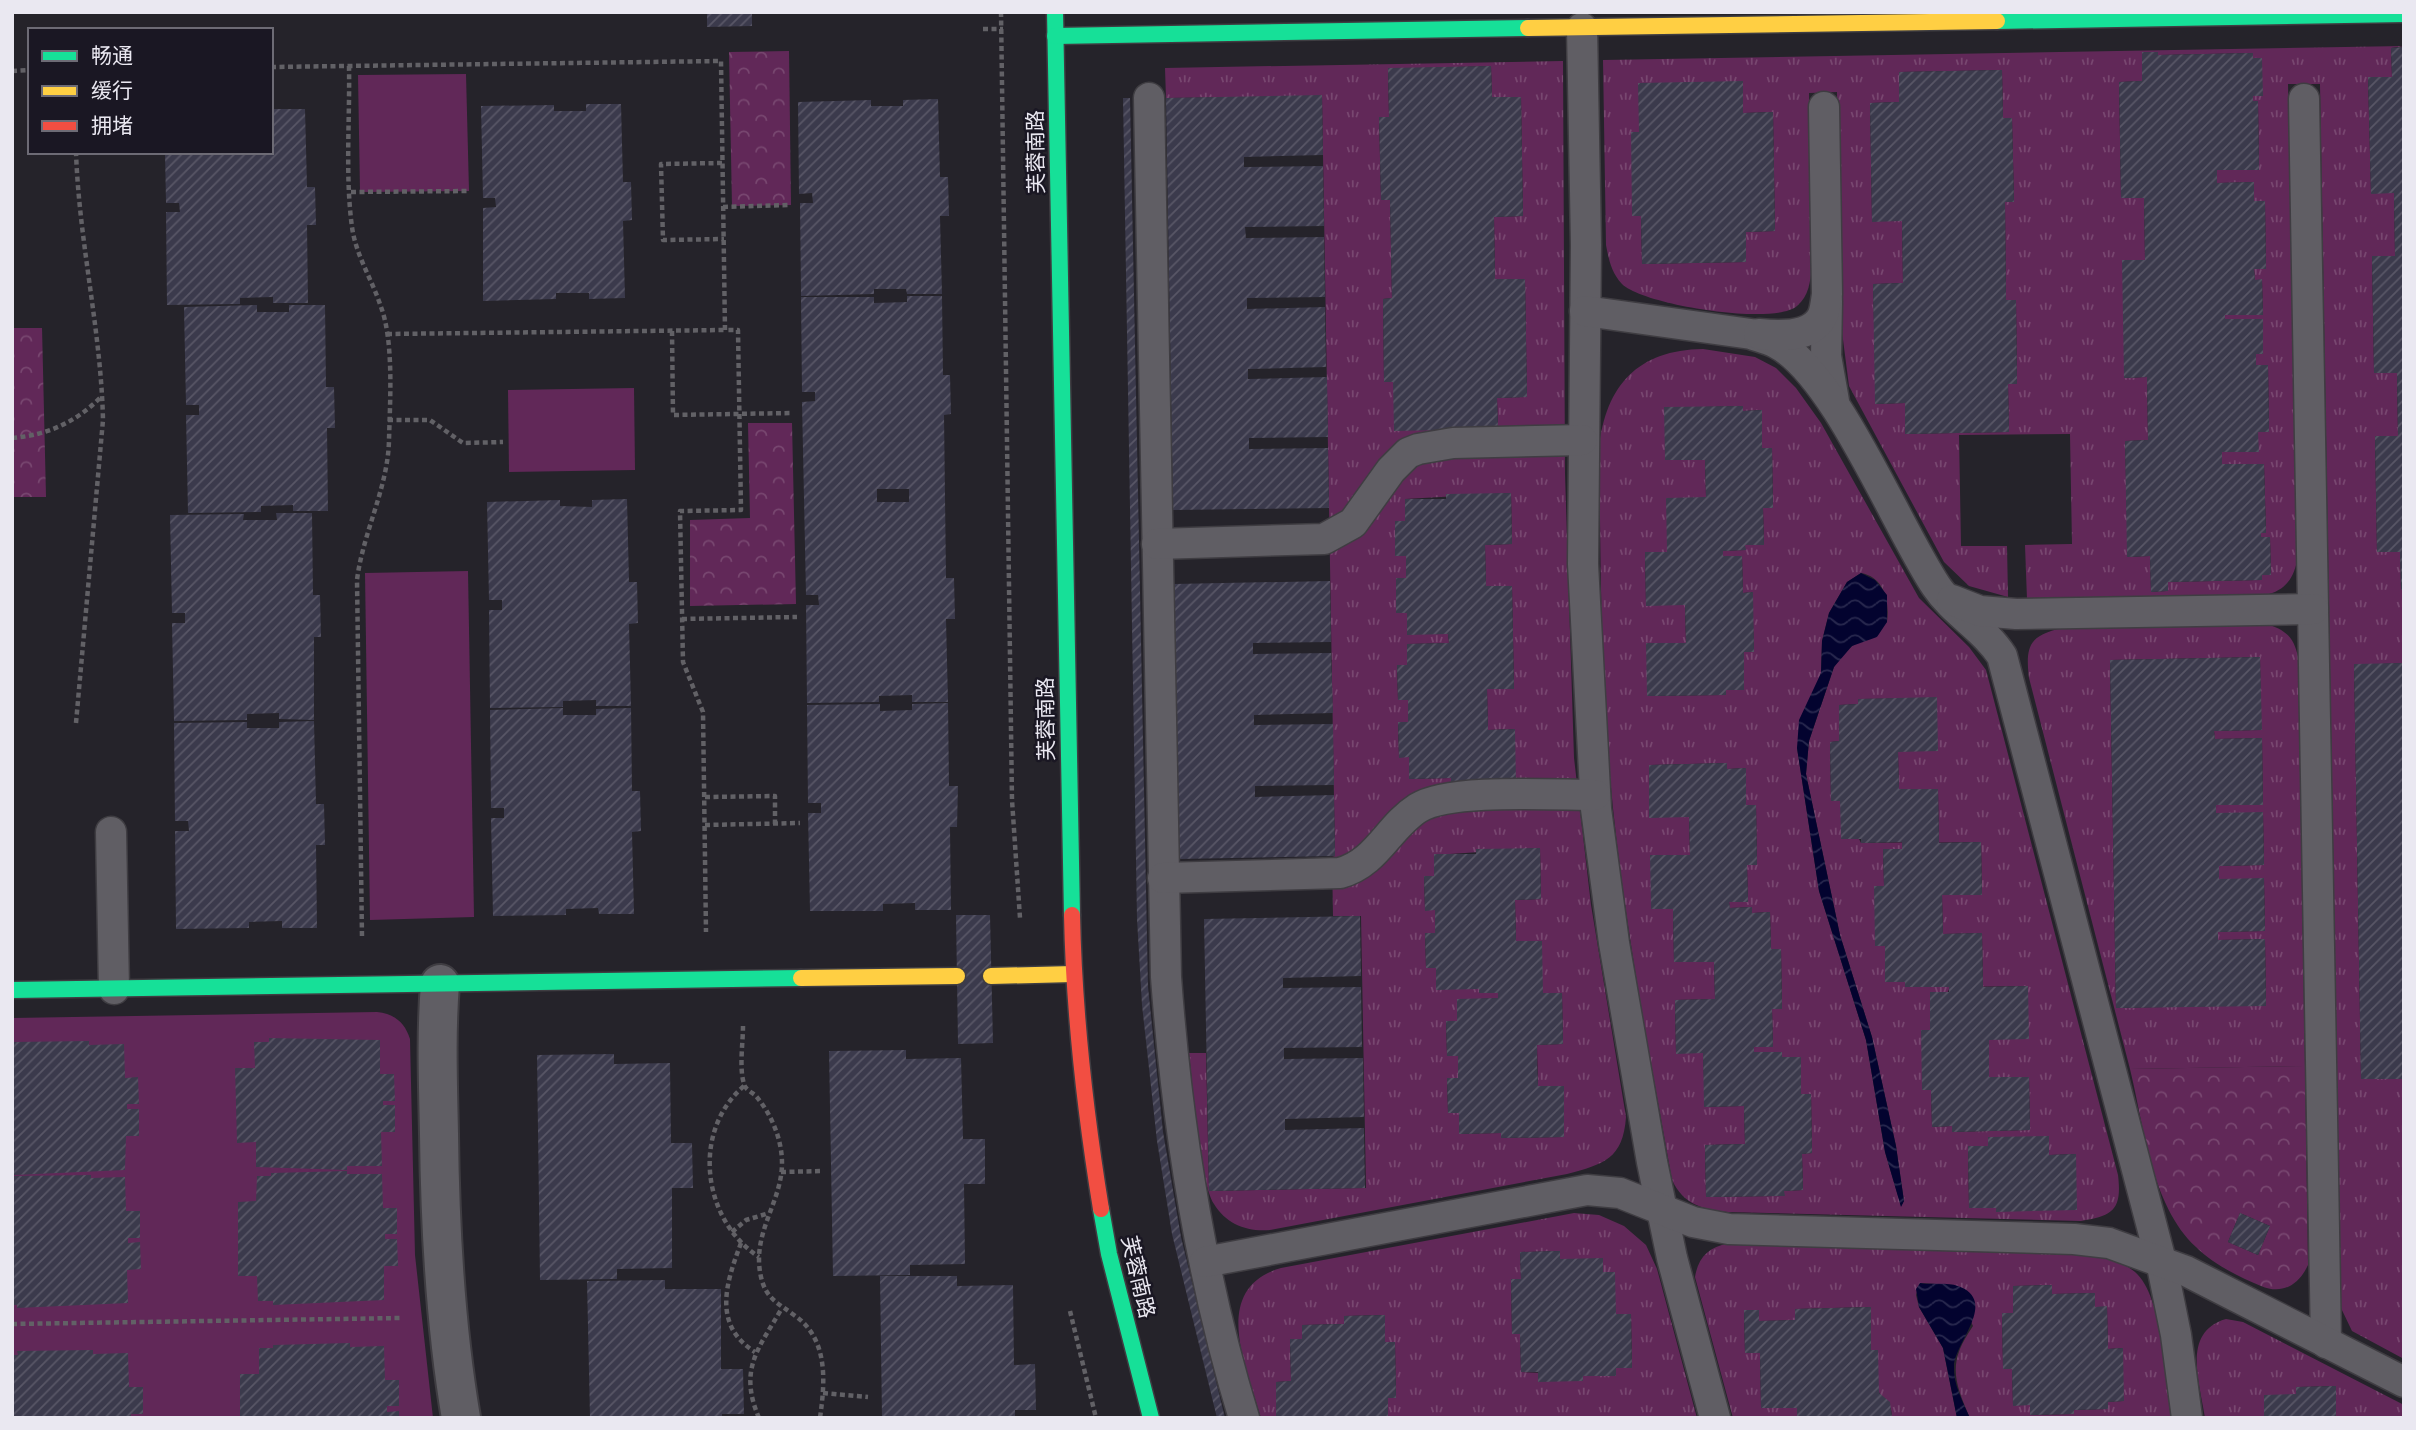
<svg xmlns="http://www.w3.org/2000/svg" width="2416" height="1430" viewBox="0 0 2416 1430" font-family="'Fira Sans Condensed','Noto Sans SC',sans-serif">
<defs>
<pattern id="grass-tufts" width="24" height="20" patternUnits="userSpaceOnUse" patternTransform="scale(1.75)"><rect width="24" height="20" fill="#612858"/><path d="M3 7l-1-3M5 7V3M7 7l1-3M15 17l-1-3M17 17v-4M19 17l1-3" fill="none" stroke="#784770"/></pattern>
<pattern id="forest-crowns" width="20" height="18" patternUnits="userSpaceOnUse" patternTransform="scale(1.75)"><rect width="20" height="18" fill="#612858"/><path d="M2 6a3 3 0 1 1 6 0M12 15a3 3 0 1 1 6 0" fill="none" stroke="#784770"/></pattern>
<pattern id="water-waves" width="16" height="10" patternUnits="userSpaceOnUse" patternTransform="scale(1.75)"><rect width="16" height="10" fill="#03032f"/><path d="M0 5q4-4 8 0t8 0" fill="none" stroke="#28284e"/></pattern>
<pattern id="building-hatch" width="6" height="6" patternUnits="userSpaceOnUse" patternTransform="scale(1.75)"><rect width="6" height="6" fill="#3b3a4c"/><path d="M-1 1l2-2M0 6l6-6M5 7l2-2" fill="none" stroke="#585666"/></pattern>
</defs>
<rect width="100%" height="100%" fill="#25232a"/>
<!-- grass -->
<g fill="url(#grass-tufts)" fill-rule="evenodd">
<path d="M2404,46L2391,48L2392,77L2368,78L2371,193H2394L2395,256L2372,257L2374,373H2397L2398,436L2375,437L2377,552H2400L2401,589H2404V663L2354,665L2361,1079H2404V1359L2352,1331L2341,1308L2320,84H2288L2297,561C2293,580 2284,591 2265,595L2027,599L2025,545L2072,544L2070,434L1959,435L1961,546H2007L2008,597L1969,586L1944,562L1849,386L1841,324L1837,92L1809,93L1812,267C1810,282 1809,296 1797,306C1774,326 1643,305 1622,284C1611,272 1609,260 1606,245L1603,60ZM2142,52H2158V55L2252,53L2262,96H2253V101H2258L2259,169L2217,170V183L2254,182V201L2265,202L2266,268L2254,269L2255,280H2262L2263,314L2225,315V319H2263V353L2256,354V365H2268L2269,432H2258V451L2222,452V464H2264L2266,532L2261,533V537L2270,538L2271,574L2262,575L2261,580L2168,582L2167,591L2151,592L2150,556L2128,557L2125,441L2148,440L2147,377L2125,378L2145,260L2144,198H2121L2119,82L2142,81ZM2002,70L2003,118H2012L2014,201L2005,202L2006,300H2016L2017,383L2008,384L2009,432L1906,434L1905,403L1876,404L1873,284L1903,283L1902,221H1872L1870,103L1899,102V72ZM1743,82V113L1773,112L1775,231L1746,232V262L1642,264L1639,132Z"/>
<path d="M1563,61L1565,474L1574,758L1591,905L1626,1117C1623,1159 1604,1164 1567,1174L1270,1230C1247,1232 1226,1224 1214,1204C1199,1179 1193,1086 1189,1053H1206L1209,1191L1366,1188L1361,916H1333L1332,857L1335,856L1322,96L1166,98L1165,68ZM1491,66L1492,97H1521L1523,216L1494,217L1495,279H1525L1527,397L1497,398L1498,428L1393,382H1384L1383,299L1392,298L1390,200H1381L1379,117H1389L1388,69ZM1511,493L1512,544L1485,545L1486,586H1512L1514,688L1487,689L1488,730L1514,729L1451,778L1410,779L1409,757H1399L1398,723L1408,722V700H1398L1397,666L1407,665V644L1449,643L1448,634H1407V613H1396V578H1406V556H1395V522L1405,521V499ZM1540,848L1541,899L1515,900L1516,941H1542V992L1479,993V989H1436V968H1426L1425,933H1435V910H1425L1424,877L1434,876V855ZM1562,993L1563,1044L1537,1045L1538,1086H1564V1137L1501,1138V1133L1459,1134V1113L1448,1112L1447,1079L1458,1078V1056H1447L1446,1021H1457V1000L1498,998L1499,994Z"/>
<path d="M1703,349L1755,357L1776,368L1796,388L1821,423L1919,598L1969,647L1986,670L2118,1175C2122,1209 2114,1216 2081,1221L1728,1212C1702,1209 1684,1205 1672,1180C1648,1046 1622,912 1610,777C1600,668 1601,558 1599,448C1606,385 1638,350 1703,349ZM1742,406L1743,411L1761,410L1762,448H1772L1773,507L1763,508L1764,544L1745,545V550L1723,551V556H1742L1743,593L1752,592L1754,652H1744V690H1726L1725,695L1647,696V644L1686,643L1685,605H1646L1645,552H1667L1706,497L1705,460H1665V408ZM1861,573C1884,577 1890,601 1887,622L1845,651L1834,667L1809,741L1806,774L1840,935L1872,1037L1896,1146L1904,1201L1901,1206L1885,1152L1866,1040L1819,891L1797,748L1821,673L1822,641L1829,613L1847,582ZM1936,698L1898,752L1899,789H1938L1939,842L1861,843L1840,801H1831L1830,742L1839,741V705L1858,704L1859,699ZM1727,763V769L1745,768L1746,805H1756L1757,864L1747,865L1748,902H1729L1730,908L1751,907L1752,913L1770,912L1771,949H1781L1782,1008L1772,1009L1773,1046L1754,1047V1052H1782V1057H1801V1094H1811L1812,1153L1802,1154L1803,1190L1784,1191V1196L1706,1197L1705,1145L1745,1144L1744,1106L1705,1107L1703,1053H1676L1675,1000L1715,999L1714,962H1674L1673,909L1651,855H1690L1689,817H1650L1649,765ZM1981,842L1982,895H1942L1943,934L1982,933L1983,986L1905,987V982H1885V946L1874,886H1884L1883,849H1902L1903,843ZM2027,986L1989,1040V1077H2029L2030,1130L1952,1132V1126L1932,1127L1931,1090H1922L1930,1030L1950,987ZM1988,1137H2049V1155L2076,1154L1996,1208H1969L1968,1146H1988Z"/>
<path d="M2265,624C2285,629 2294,637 2298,657L2305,1066L2130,1069L2029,678C2025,645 2030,635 2063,628ZM2260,657L2261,730L2214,731L2215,739L2262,738L2263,804L2216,805V813H2263L2264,865L2219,866V879H2264L2265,931L2218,932V940L2265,939L2266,1005L2116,1008L2110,660Z"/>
<path d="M1574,1213L1599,1215L1624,1226L1646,1245L1657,1269L1697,1418H1388V1398L1396,1397L1395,1342H1385L1384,1315L1344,1316V1324L1302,1325V1339L1290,1340L1291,1381L1276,1382V1418H1261C1247,1368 1209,1289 1281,1268ZM1560,1251V1259L1603,1272L1616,1314H1631L1632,1368H1616L1615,1376L1521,1372L1520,1334H1512L1511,1280L1521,1279L1520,1252Z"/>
<path d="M1728,1244L2074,1253C2095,1256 2118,1258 2135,1272C2163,1296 2166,1382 2171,1418H1970C1953,1379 1948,1362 1973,1326L1954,1285L1920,1283L1916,1295L1919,1307L1943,1348L1957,1418H1892C1892,1400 1883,1402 1878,1390C1867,1365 1873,1333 1870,1307L1795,1309V1320L1759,1321L1744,1311L1745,1353H1760L1761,1408H1797V1418H1733L1695,1277C1698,1258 1709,1246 1728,1244ZM2052,1285V1294L2095,1293V1307H2107L2108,1349L2122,1348L2123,1401L2108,1402V1409L2074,1410L2073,1414L2031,1415L2030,1405H2013L2012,1369L2003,1368L2002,1313H2013V1286Z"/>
<path d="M2226,1319L2243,1322L2404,1405V1418H2336L2335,1386L2297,1387L2296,1394L2264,1418H2205C2200,1383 2181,1332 2226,1319Z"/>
</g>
<!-- forest -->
<g fill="url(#forest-crowns)" fill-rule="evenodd">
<path d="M789,51L791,205L732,206L729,52Z"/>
<path d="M12,328H42L46,497H12Z"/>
<path d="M748,423H792L796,604L690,606V520L750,518Z"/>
<path d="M2305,1066L2308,1265C2299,1285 2282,1295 2261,1286C2239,1277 2213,1264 2196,1247C2151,1205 2144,1126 2130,1069ZM2240,1213L2270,1226L2258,1255L2228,1242Z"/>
</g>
<!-- garden -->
<g fill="#612858">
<path d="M466,74L469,191L360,192L358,75Z"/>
<path d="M634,388L635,470L509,472L508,390Z"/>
<path d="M468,571L474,917L370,920L365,573Z"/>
<path d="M377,1012C395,1014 405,1023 410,1039L415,1255L433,1418H12V1018Z"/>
</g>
<!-- water -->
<g fill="url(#water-waves)">
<path d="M1861,573L1875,580L1887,595V622L1877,637L1852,646L1834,667L1809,741L1806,774L1840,935L1872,1037L1896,1146L1904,1201L1901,1207L1885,1152L1866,1040L1819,891L1797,748L1799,720L1821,673L1822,641L1829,613L1847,582Z"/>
<path d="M1920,1283C1932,1285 1947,1282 1958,1286C1999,1301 1955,1342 1954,1366C1953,1384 1963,1402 1970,1418H1957L1943,1348L1919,1307L1916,1289Z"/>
</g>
<!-- building -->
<g fill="url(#building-hatch)" fill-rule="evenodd">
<path d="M707,12H752V26L707,27Z"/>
<path d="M2404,47V589L2401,590L2400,552H2377L2375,436H2398L2397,373H2374L2372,256H2395L2394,193L2371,194L2368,77H2392L2391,48Z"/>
<path d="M2142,52H2158V55L2253,53V58H2262L2263,96H2253V101H2258L2259,170H2217V183L2254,182V201H2265L2266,269H2254L2255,280L2262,279L2263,315H2225V319H2263V354H2256V365H2268L2269,432H2258L2259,452H2222V464H2264L2266,533H2261V537H2270L2271,575H2262V580L2168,582V591L2151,592L2150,556L2127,557L2125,441L2148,440L2147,377L2124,378L2122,260H2145L2144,198H2121L2119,82L2142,81Z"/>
<path d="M1491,66L1492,97H1521L1523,216L1494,217L1495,279H1525L1527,397L1497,398L1498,429L1394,431L1393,382H1384L1383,299L1392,298L1390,200H1381L1379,117H1389L1388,68Z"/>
<path d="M2002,70L2003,118H2012L2014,202H2005L2006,300H2016L2017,384H2008L2009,432L1905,434V403L1875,404L1873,284L1903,283L1902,221L1872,222L1870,103L1899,102V72Z"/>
<path d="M1743,81V113L1773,112L1775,231L1746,232V262L1642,264L1641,216H1632L1631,132H1639L1638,83Z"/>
<path d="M1322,95L1323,155L1244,157V167L1323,166L1324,226L1245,227L1246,238L1324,237L1325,297L1247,298V309L1325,307L1326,367L1248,369V379L1327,377L1328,437L1249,438V449L1328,448L1329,508L1173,510L1166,98Z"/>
<path d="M1123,98H1130L1148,987L1163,1132L1181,1237L1225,1418H1217L1172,1234L1157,1141L1142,1005L1137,919Z"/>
<path d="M938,99L940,177H948L949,216H940L942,294H907L906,289H874V294L801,296L800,203H813L812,193L799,194L798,102L871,100V106H903V100Z"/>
<path d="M586,104H621L623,182H631L632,220L623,221L625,298L589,299V293H556V299L483,301V208L496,207L495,198H483L481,106L554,105V111H586Z"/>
<path d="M271,109H305L307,187H315L316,225H307L308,303H273V297L240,298V304L167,305L166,212H180L179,203H166L165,152H271Z"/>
<path d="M907,296H942L943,375H950L951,414L944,415L946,578H954L955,619H946L948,702H912V695L879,696V702L807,703L806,605H819L818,595H806L802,402L815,401V392H802L801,297H874V303L907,302ZM877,489H909V502H877Z"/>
<path d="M257,305V312H289V305H325L326,387H334L335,428H327L328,511H293V505L261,506V512L188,513L186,415H199V405H186L184,307Z"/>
<path d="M1743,406V411L1762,410V448H1772L1773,508H1763L1764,545H1745L1746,550L1723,551V556H1742L1743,593L1753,592L1754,652H1744V690H1726V695L1647,696L1646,643H1686L1685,605L1646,606L1645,552H1667L1666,498L1706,497L1705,460H1665L1664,407Z"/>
<path d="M1511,493L1512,544L1485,545L1486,586H1512L1514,689H1487L1488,730L1515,729L1516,782L1451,783V778L1409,779V757L1399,758L1398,722H1408V700H1398L1397,665H1407V644L1449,643L1448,634L1407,635V613H1396V578H1406V556H1395V521H1405V499H1446V494Z"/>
<path d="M627,499L629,582H637L638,623L629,624L631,706H596V700L563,701V707L490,708L489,610H502V600H489L487,502L560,500V506L592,507V500Z"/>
<path d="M276,513H312L313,595H320L321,637H314V720L279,719V713L247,714V720L174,721L172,623H185V613H172L170,515L244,514L243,520H277Z"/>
<path d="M1330,581L1331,642L1253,643V654L1331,653L1333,713L1254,715V725L1333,724L1334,785L1255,786V797L1334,795L1335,856L1179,859L1174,584Z"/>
<path d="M2260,657L2262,730L2214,731L2215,739L2262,738L2263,805H2216V813L2263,812L2264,865L2219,866V879L2264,878L2265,931L2218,932V940L2265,939L2266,1006L2116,1008L2110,660Z"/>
<path d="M2404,663V1079H2361L2354,664Z"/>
<path d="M1937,697L1938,751L1898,752L1899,789H1938L1939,843L1981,842L1982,895H1942L1943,934L1982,933L1983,987L2028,986L2029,1039L1989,1040V1077H2029L2030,1130L1952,1132V1126L1932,1127L1931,1090H1922L1921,1030H1930V992H1949V987H1905V982H1885V946H1875L1874,886H1884L1883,849H1902V842L1861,843V839H1841L1840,801H1831L1830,742L1839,741V705L1858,704V699Z"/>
<path d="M948,703L949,786H958L957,827H950L951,910H915V903L883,904V911H810L808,813H821V803H808L807,705L880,704V711L912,710V704Z"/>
<path d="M563,708V715H596V709L631,708L632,791H640L641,831L632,832L634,914H599L598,908L566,909V915L493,916L491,818H504V808H491L490,710Z"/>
<path d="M314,721L316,804H324L325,845H316L317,928H282V921L249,922V928L176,929L175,831H189L188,821H175L174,723L247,722V728H279V722Z"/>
<path d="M1727,763V769L1746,768V805H1756L1757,865H1747L1748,902H1729L1730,908L1752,907V913L1770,912L1771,949H1781L1782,1009H1772L1773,1047H1754V1052H1782V1057H1801V1094H1811L1812,1153L1802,1154L1803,1190L1784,1191L1785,1196L1706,1197L1705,1145L1745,1144L1744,1106L1704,1107L1703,1053L1676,1054L1675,1000L1715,999L1714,962H1674L1673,909H1651L1650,855H1690L1689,817L1649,818V765Z"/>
<path d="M1540,848L1541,899L1515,900L1516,941H1542L1543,993H1562L1563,1044L1537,1045V1065L1538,1086H1564V1137L1501,1138V1133L1459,1134V1113H1448L1447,1078H1458V1056H1447L1446,1021H1457V999L1498,998V993H1479V989L1436,990V968H1426L1425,933H1435V910L1425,911L1424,876H1434V854H1476V849Z"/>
<path d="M956,915H990L993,1043L958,1044Z"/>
<path d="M1360,916L1361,976L1283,978V988L1361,987L1362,1047L1284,1048V1059L1363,1058L1364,1117L1285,1119V1130L1364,1128L1365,1188L1209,1191L1204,919Z"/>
<path d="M269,1038L380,1040V1074H394L395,1101H383V1105H395V1132H381L382,1166H347V1170L256,1167V1142L237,1143L235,1068H255L254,1042H269Z"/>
<path d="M89,1041V1045L124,1044L125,1078L138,1077L139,1104H127V1109H139V1136H126L125,1170L14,1175L13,1042Z"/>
<path d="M906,1050V1059L961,1058L963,1139H985V1184H964L965,1264L910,1265V1275L833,1276L829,1051Z"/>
<path d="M614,1054V1064L670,1063L671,1143H692L693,1188H672V1268L617,1269V1279L540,1280L537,1055Z"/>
<path d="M2049,1136V1155L2076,1154L2077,1210L1996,1212V1208H1969L1968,1146H1988V1137Z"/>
<path d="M347,1171V1174H382L383,1208H397V1234H385V1239H397L398,1266H384V1300L273,1305V1301H258L257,1276H238V1202L256,1201L257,1176H271V1173Z"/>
<path d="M91,1175V1178L125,1177L126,1211H140V1238H128V1243L140,1242L141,1269L127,1270L128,1303L17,1308V1305H12V1179L14,1176Z"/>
<path d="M2240,1213L2270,1226L2258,1255L2228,1242Z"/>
<path d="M1560,1251V1259L1603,1258V1272H1615L1616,1314H1631L1632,1368H1616V1376H1583V1381L1538,1382V1372H1521L1520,1334H1512L1511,1279H1521L1520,1252Z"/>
<path d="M880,1276H957V1286L1013,1285L1014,1365L1035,1364L1036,1410H1015V1418H882Z"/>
<path d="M665,1280V1289H721V1369H743L744,1414H722V1418H590L587,1281Z"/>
<path d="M2052,1285V1294L2095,1293V1307L2107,1306L2108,1349L2123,1348L2124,1401L2108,1402V1409L2074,1410V1414L2030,1415V1405L2013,1406L2012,1369H2003L2002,1313H2013V1286Z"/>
<path d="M1871,1307V1350H1878L1879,1393L1890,1402L1892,1418H1797V1408H1761L1760,1353H1745L1744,1310H1759V1321L1795,1320V1309Z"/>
<path d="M1385,1315V1342H1395L1396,1398H1388V1418H1276V1382L1291,1381L1290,1339H1302V1325L1344,1324V1316Z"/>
<path d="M350,1343V1347L384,1346L385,1380H399V1406H387V1412L399,1411V1418H240V1374H259V1348H273V1345Z"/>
<path d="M93,1350V1354L128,1353L129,1387H143V1414H131V1418H12V1355H18L17,1351Z"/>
<path d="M2336,1386V1418H2264V1395L2296,1394V1387Z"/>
</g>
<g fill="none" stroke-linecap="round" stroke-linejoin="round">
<!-- lane casing -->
<g stroke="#3f3d42" stroke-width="33">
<g id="lane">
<path d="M1582,28L1586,245L1583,564L1596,809L1614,943L1652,1162L1672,1258L1715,1418"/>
<path d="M1149,98L1166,977C1177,1126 1200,1275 1244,1418"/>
<path d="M2304,99L2326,1343"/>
<path d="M1827,301L1826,356L1834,401"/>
<path d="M1585,311L1751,334C1759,337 1768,339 1776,343C1836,374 1896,526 1936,586C1954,613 1984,628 2002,656L2161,1261L2176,1335L2187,1418"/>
<path d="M1759,334C1779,336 1811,338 1822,317C1825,311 1826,301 1827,294L1824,107"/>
<path d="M1157,544L1324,539L1353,523L1391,470L1408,453L1418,449L1453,443L1582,440"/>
<path d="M1952,600L1980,611L2016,614L2313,609"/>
<path d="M111,832L114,989"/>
<path d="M1163,878L1340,873C1377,863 1388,827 1418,808C1449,788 1554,795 1595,795"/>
<path d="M1205,1262L1587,1190L1620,1193L1693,1222L1729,1229L2074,1239L2109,1243L2186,1271L2404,1382"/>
</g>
</g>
<!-- street casing -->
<g stroke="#3f3d42" stroke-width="42">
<path id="street" d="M440,984C436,1034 438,1084 439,1134C440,1229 445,1324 461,1418"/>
</g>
<!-- fast casing -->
<g stroke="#3f3d42" stroke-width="19">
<g id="fast">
<path d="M1055,12L1072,915"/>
<path d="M1997,21L2404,14"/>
<path d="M1055,36L1528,28"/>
<path d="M12,990L801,978"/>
<path d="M1101,1209L1109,1254L1151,1418"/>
</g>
</g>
<!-- slow casing -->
<g stroke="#3f3d42" stroke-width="19">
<g id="slow">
<path d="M1528,28L1997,21"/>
<path d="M991,976L1073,974"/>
<path d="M801,978L957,976"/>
</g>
</g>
<!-- jam casing -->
<g stroke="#3f3d42" stroke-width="19">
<path id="jam" d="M1072,915C1074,1014 1085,1111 1101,1209"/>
</g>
<!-- path -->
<g stroke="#626166" stroke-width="4.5" stroke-dasharray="5 3.5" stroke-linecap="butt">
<path d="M1001,12L1012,800L1020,918"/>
<path d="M983,29H1003"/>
<path d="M349,66C350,118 345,176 352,227C356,256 372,279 381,307C394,342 390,401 389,440C388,488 363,532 357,580L362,937"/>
<path d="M271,67L721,61L725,330H738L741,510L680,511L683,662L703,712L706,932"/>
<path d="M12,71L30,70"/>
<path d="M722,163L661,164L663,240L724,239"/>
<path d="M351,192L469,191"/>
<path d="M723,207L791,205"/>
<path d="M672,331L673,415L792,413"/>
<path d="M387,334L725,330"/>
<path d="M388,420H430L463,443L503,442"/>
<path d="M12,438C48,435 76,422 101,397"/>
<path d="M682,619L797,617"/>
<path d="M76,723L103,420C101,330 79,242 76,152"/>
<path d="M705,797L775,796V824"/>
<path d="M705,825L800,823"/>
<path d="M743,1026C743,1043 739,1068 744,1084C745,1089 751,1092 755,1095C771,1113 782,1139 782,1163C782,1203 751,1233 761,1277C766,1299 778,1303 794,1315C829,1339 825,1382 820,1418"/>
<path d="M744,1086C691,1131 702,1220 759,1257"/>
<path d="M781,1172L823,1171"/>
<path d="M732,1232L746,1220L766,1214"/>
<path d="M741,1243C726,1283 712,1325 755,1352"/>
<path d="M1070,1311L1096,1418"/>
<path d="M12,1324L401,1318"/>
<path d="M823,1393L868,1397"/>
<path d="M759,1418C738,1369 759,1348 782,1308"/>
</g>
<!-- lane -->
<use href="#lane" stroke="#605e64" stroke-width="30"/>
<!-- street -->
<use href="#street" stroke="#605e64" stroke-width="38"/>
<!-- fast -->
<use href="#fast" stroke="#16e098" stroke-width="16"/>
<!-- slow -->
<use href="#slow" stroke="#ffcf43" stroke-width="16"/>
<!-- jam -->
<use href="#jam" stroke="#f24e42" stroke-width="16"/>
</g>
<g text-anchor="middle" stroke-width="5" stroke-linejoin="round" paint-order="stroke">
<!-- street labels -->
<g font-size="21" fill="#eae8f1" stroke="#1a1723">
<text transform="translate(1036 152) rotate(-91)" y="7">芙蓉南路</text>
<text transform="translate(1046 719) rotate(-91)" y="7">芙蓉南路</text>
<text transform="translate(1138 1277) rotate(77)" y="7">芙蓉南路</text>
</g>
</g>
<!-- border -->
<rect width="2416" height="1430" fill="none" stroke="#eae8f1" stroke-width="28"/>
<!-- legend -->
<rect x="28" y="28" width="245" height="126" fill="#1a1723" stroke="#6d6b75" stroke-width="2"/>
<rect x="42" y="51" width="35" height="10" fill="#16e098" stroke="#6d6b75" stroke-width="2"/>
<text x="91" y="63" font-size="21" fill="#eae8f1">畅通</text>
<rect x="42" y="86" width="35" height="10" fill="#ffcf43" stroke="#6d6b75" stroke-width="2"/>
<text x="91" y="98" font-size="21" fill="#eae8f1">缓行</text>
<rect x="42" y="121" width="35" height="10" fill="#f24e42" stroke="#6d6b75" stroke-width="2"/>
<text x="91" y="133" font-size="21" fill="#eae8f1">拥堵</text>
</svg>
